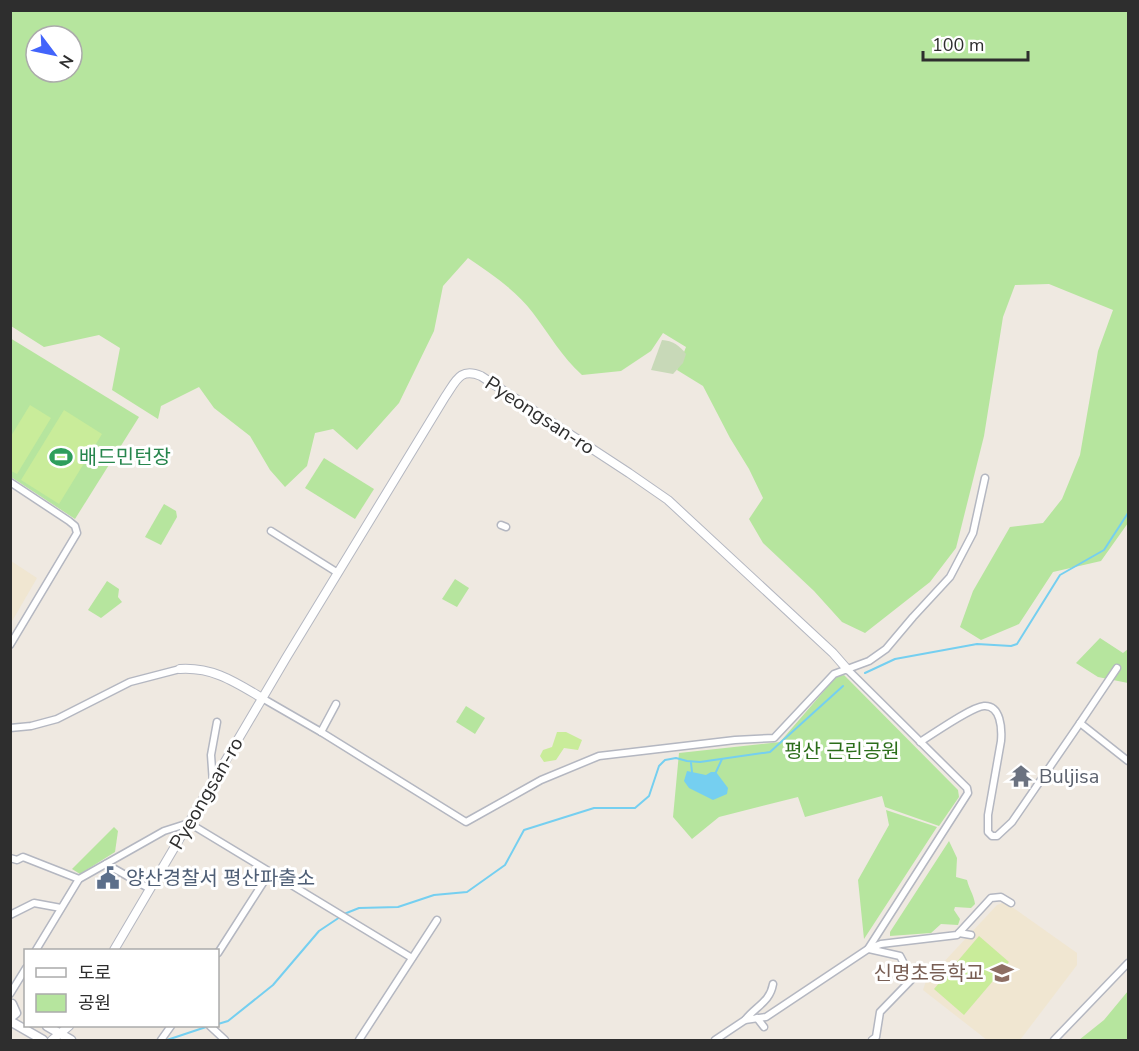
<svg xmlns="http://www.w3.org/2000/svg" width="1139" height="1051" viewBox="0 0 1139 1051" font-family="'Nunito Sans','Noto Sans KR',sans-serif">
<rect width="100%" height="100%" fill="#efe9e1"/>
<!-- education -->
<g fill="#f0e6d1">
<path d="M11,561L37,578L11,623Z"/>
<path d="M1005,902L1077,953V965L1020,1040H987L923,990L926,981L997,905Z"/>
</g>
<!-- green -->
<g fill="#b6e59e" fill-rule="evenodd">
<path d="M10,11H1128V523L1101,561L1053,572L1019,624L981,640L960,627L973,591L1010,527L1043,523L1062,499L1080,455L1098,351L1113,310L1049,284L1015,285L1003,317L984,436L956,548L930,582L865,633L842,622L814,591L763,543L749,519L763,498L749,469L730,438L703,386L677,370L686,347L663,333L651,351L621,371L582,375C562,357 549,334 533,313C516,290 491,274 468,258L443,286L434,331L399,403L357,450L333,429L315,433L307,466L285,487L270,470L250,436L214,408L199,387L161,406L158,419L112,390L120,348L99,335L44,347L11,326ZM36,36H72V72H36Z"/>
<path d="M10,338L139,417L75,519L11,477Z"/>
<path d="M324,458L374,489L355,519L305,488Z"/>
<path d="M164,504L176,511L177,517L161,545L145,537Z"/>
<path d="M455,579L469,588L457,607L442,599Z"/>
<path d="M107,581L119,589L118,597L122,602L101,618L88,610Z"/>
<path d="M1100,638L1123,653L1128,649V683L1098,677L1076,663Z"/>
<path d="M844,675L958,790L959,797L939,826L885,807L882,796L805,817L798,797L719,817L692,839L673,817L679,753L780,742L836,677Z"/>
<path d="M466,706L485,718L475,734L456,722Z"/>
<path d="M886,810L937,827L864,939L858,880L889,825Z"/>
<path d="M114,827L118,831L115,852L80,874L72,869Z"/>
<path d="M949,841L957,858L956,877L967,880C969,889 974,895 975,904L971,908L955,907L954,910L960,919L958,925L941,924L931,933L890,936V932Z"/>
<path d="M1128,991V1040H1079L1104,1020Z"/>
</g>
<!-- cemetery -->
<path fill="#c8d9b8" d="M662,340C673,341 679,345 686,354L683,363L673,374L651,370Z"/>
<!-- pitch -->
<g fill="#c9ec9a">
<path d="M30,405L51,418L17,474L11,471V436Z"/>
<path d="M64,410L102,434L59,504L21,480Z"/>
<path d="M557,732H566L582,740L578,750L564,748L556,760L544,762L540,756L543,750L552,747Z"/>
<path d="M979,936L1009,962L964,1015L934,989Z"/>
</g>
<!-- water -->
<path fill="#75cff0" d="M687,771L706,775L711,772H716L728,788L727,794L713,800L689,788L684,781Z"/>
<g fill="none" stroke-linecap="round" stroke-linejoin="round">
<!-- stream -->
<g stroke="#75cff0" stroke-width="2">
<path d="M865,673L895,659L977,644L1011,646L1017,644L1060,575L1104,550L1128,513"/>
<path d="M691,763L692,772"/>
<path d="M716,772L722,759"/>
<path d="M344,914L359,908L398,907L434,895L467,892L505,865L524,830L594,808H635L649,796L659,766L665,760L676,758L687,761L700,762L770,752L843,686"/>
<path d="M218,1024L228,1021L273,985L319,931L340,917"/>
<path d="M167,1040L209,1026"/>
</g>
<!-- minor casing -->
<g stroke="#b4b7c1" stroke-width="9">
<g id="minor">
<path d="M10,482L69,521L75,526L77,533L10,645"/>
<path d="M501,525L506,527"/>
<path d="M271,531L338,573"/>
<path d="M1117,668L1080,723L1128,761"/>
<path d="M847,669L967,788L968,793L868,949"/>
<path d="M262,698L321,732L466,822L541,780L599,756L735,740L774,738L834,674L869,661L886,649L913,617L950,577L973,533L985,478"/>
<path d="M10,728L31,726L57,719L130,682L180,669"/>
<path d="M321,732L336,704"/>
<path d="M920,742C933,734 971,707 984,706C1001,705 1002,729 1001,741L988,815V832L992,836H997L1012,822L1080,723"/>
<path d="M213,783L211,755L217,722"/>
<path d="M10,858L17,860L23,857L79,879"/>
<path d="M106,864L150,889"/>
<path d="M10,915L34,903L61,908"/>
<path d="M959,933L971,935"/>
<path d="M869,949L900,956L912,979L880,1012L876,1037L872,1040"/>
<path d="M36,950L79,879L164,831L189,823L412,958"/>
<path d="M218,953L270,872"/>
<path d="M10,994L26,968"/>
<path d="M757,1018L764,1027"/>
<path d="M745,1020C756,1006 770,1002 773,984"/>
<path d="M210,1026L225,1040"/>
<path d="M161,1040L171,1026"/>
<path d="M359,1040L437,920"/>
<path d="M715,1040L745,1020L766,1017L868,949L881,944L957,935L991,898L1001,897L1011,903"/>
<path d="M1054,1040L1128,963"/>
</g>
</g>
<!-- tertiary casing -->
<g stroke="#b4b7c1" stroke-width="10">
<g id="tertiary">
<path d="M180,669C213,667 235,682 262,698"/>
<path d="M114,950L286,658L445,397C456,381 460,367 481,376L629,473L668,500L833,653L847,669"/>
<path d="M52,1040L69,1026"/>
</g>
</g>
<!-- secondary casing -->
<g stroke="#b4b7c1" stroke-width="11">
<g id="secondary">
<path d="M10,1018L16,1013L12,1004"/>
<path d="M10,1021L43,1040"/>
<path d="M47,1026L71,1040"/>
</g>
</g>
<!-- minor -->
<use href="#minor" stroke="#fff" stroke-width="6"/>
<!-- tertiary -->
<use href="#tertiary" stroke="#fff" stroke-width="8"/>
<!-- secondary -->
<use href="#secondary" stroke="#fff" stroke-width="8"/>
</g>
<!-- icons -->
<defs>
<g id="stadium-bare" transform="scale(1.8)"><path d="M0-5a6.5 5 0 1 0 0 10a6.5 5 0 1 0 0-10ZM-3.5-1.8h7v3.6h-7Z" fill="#2e9e5b" stroke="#fff" stroke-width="2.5" paint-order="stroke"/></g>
<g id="temple-bare" transform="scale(1.8)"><path d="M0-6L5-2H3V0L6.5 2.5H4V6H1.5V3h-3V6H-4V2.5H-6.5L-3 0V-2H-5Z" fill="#6b7280" stroke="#fff" stroke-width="2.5" paint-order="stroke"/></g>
<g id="civic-bare" transform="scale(1.8)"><path d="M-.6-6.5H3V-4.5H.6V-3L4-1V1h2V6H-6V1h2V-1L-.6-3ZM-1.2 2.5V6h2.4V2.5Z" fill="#5c6f8a" stroke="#fff" stroke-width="2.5" paint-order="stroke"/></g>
<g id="school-bare" transform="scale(1.8)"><path d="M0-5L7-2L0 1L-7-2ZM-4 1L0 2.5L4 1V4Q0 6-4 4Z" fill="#8d6e63" stroke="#fff" stroke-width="2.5" paint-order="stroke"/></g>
</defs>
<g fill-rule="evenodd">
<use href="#stadium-bare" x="61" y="457"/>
<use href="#temple-bare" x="1021" y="776"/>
<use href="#civic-bare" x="108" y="878"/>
<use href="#school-bare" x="1002" y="973"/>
</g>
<g text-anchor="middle" stroke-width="6" stroke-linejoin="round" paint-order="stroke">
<!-- street labels -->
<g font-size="20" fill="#2e2e2e" stroke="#fff">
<text transform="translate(540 415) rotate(33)" y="7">Pyeongsan-ro</text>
<text transform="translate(206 793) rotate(-60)" y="7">Pyeongsan-ro</text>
</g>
<!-- leisure labels -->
<g font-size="20" fill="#27864d" stroke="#fff" text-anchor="start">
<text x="79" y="464">배드민턴장</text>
</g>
<!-- park labels -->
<g font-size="20" fill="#2c6e1b" stroke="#fff">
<text x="842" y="758">평산 근린공원</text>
</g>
<!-- worship labels -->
<g font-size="20" fill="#5b616d" stroke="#fff" text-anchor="start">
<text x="1039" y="783">Buljisa</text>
</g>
<!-- service labels -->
<g font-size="20" fill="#4e5e75" stroke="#fff" text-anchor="start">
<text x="126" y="885">양산경찰서 평산파출소</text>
</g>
<!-- education labels -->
<g font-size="20" fill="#785e54" stroke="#fff" text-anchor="end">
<text x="984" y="980">신명초등학교</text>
</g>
</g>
<!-- border -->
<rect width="1139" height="1051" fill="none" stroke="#2e2e2e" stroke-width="24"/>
<!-- legend -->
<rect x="24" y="949" width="195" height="78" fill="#ffffff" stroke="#ababab" stroke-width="1.5"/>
<rect x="36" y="968" width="30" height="9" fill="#ffffff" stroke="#ababab" stroke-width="1.5"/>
<text x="78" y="979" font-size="18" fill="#2e2e2e">도로</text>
<rect x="36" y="994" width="30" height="18" fill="#b6e59e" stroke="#ababab" stroke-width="1.5"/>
<text x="78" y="1009" font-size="18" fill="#2e2e2e">공원</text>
<!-- north arrow -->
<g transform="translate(54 54) rotate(122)"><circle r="28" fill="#ffffff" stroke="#ababab" stroke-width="1.5"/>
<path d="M0-4.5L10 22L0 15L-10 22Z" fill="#4264fb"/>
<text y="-9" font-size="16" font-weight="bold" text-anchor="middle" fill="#2e2e2e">N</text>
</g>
<!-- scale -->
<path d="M923 51v9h105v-9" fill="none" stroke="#2e2e2e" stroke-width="3"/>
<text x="932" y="51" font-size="18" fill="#2e2e2e" stroke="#ffffff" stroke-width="4.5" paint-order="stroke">100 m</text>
</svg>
